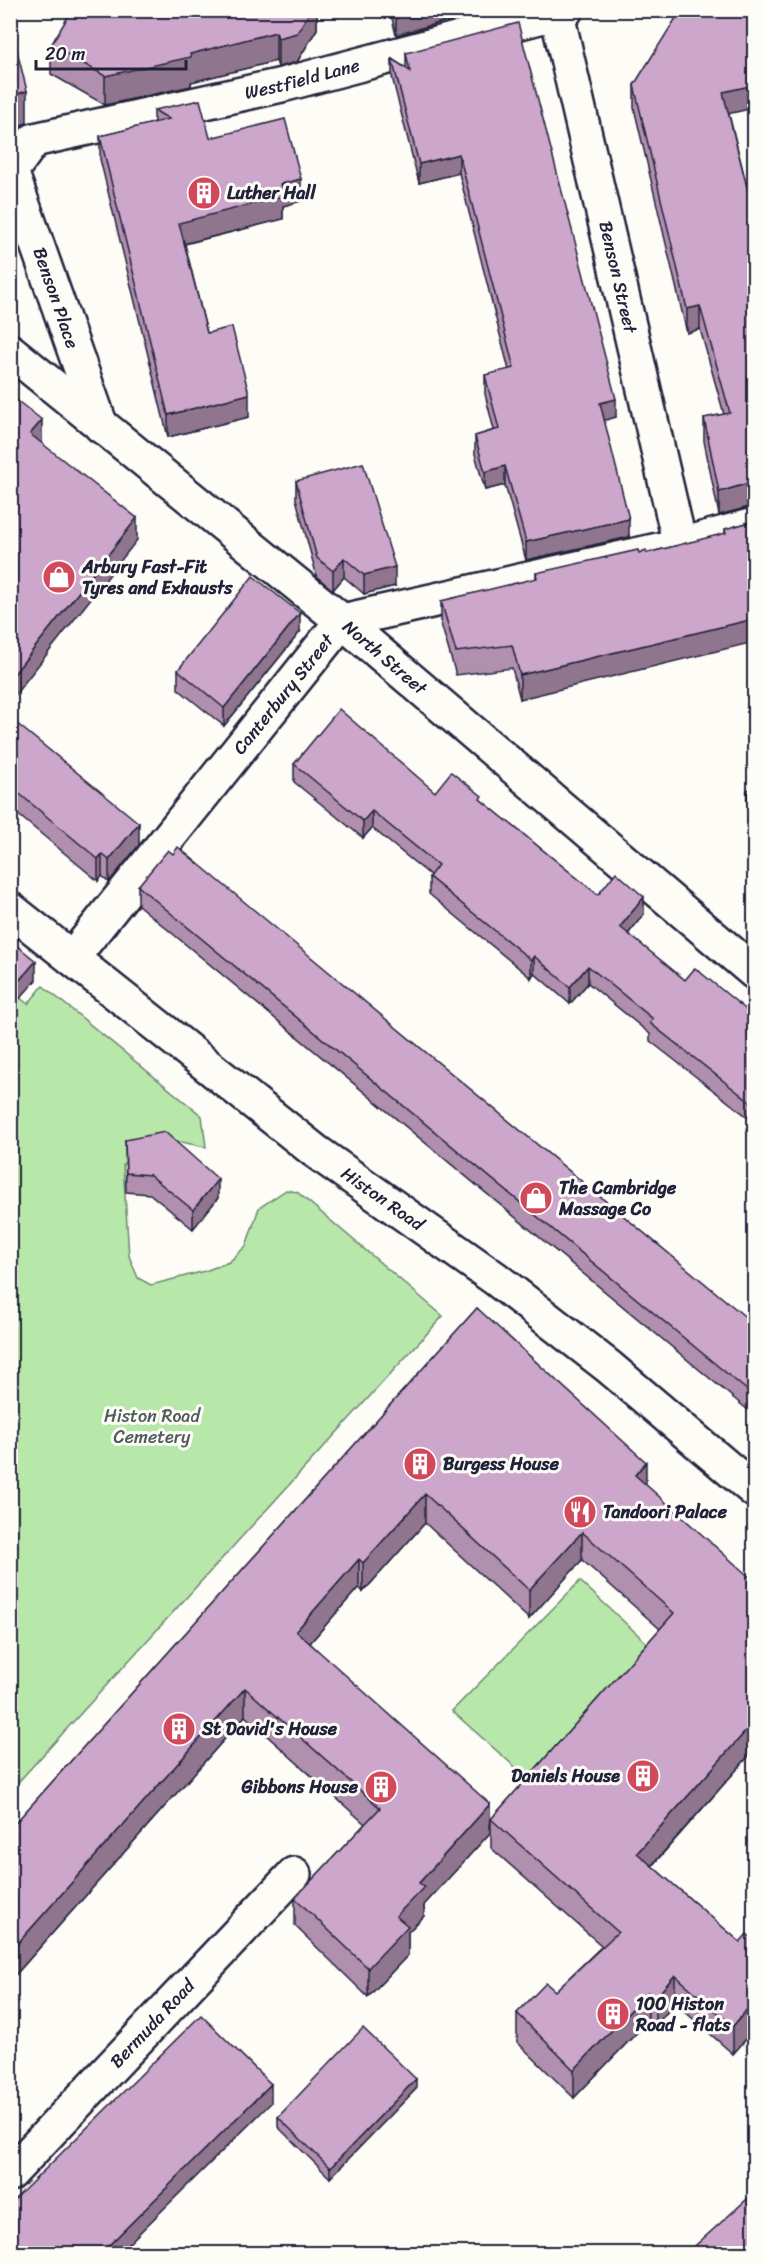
<svg xmlns="http://www.w3.org/2000/svg" width="765" height="2264" viewBox="0 0 765 2264" font-family="Sriracha,sans-serif">
<rect width="100%" height="100%" fill="#fdfcf7"/>
<filter id="ink" filterUnits="userSpaceOnUse"><feTurbulence type="fractalNoise" baseFrequency=".0167" numOctaves="2"/><feDisplacementMap in="SourceGraphic" scale="12" xChannelSelector="R" yChannelSelector="G"/><feConvolveMatrix kernelMatrix="1 2 1 2 8 2 1 2 1" color-interpolation-filters="sRGB"/></filter>
<g filter="url(#ink)">
<!-- green -->
<g fill="#b7e8a9" stroke="#6c8572" stroke-width="1.5">
<path d="M43,986L202,1116L206,1147L181,1142L129,1157L123,1165L129,1256L138,1278L151,1285L205,1271L229,1262L246,1246L259,1208L286,1190L297,1192L443,1316L11,1790L10,1010L20,998L28,1004Z"/>
<path d="M580,1581L662,1657L542,1791L452,1711Z"/>
</g>
<g fill="none" stroke-linecap="round" stroke-linejoin="round">
<!-- minor casing -->
<g stroke="#22223b" stroke-width="38">
<g id="minor">
<path id="s1" d="M556,10L680,545"/>
<path id="s2" d="M10,351L342,621L754,972"/>
<path id="s3" d="M101,426L11,171L34,140L282,85L566,10"/>
<path id="s4" d="M72,958L342,621L680,545L754,525"/>
<path id="s5" d="M10,2174L294,1874"/>
</g>
</g>
<!-- secondary casing -->
<g stroke="#22223b" stroke-width="38">
<g id="secondary">
<path id="s6" d="M10,909L315,1151L496,1279L609,1367L754,1490"/>
</g>
</g>
<!-- minor -->
<use href="#minor" stroke="#fdfcf7" stroke-width="33"/>
<!-- secondary -->
<use href="#secondary" stroke="#fdfcf7" stroke-width="33"/>
</g>
<!-- wall -->
<g fill="#b08faf" stroke="#22223b" stroke-width="1.5">
<path d="M317,10V29L297,62L278,67L276,61L191,82V86L105,105L51,74V45Z"/>
<path d="M390,10H485L396,35Z"/>
<path d="M406,53L616,417L604,420L629,537L526,560L505,485L485,490L475,454V436L494,430L485,394V375L509,370L459,173L419,183L392,77V59L406,68Z"/>
<path d="M634,85L729,114L754,215V507H749L719,515L704,441V418L724,414L700,329L687,333L634,108Z"/>
<path d="M154,110L210,138L301,201L283,206V219L185,244L207,333L249,417L168,437L100,159V136L154,123Z"/>
<path d="M296,481L395,586L364,594L344,577L333,590L317,577L296,499Z"/>
<path d="M754,521L520,699L512,668L456,675L441,624V601L536,579V573L639,553H647L725,534V529Z"/>
<path d="M300,632L224,726L178,689V670Z"/>
<path d="M10,718L139,845L109,882L102,876L98,881L10,808Z"/>
<path d="M294,764L482,801L598,895L644,914L628,934L685,980L754,1016V1122L650,1041V1034L588,983L570,1004L534,973L531,978L429,894V877L430,875L372,828L363,838L294,782Z"/>
<path d="M754,788V827L747,800V790Z"/>
<path d="M138,886L754,1324V1415L138,905Z"/>
<path d="M125,1140L218,1198L193,1229L150,1194L126,1192Z"/>
<path d="M477,1308L646,1485L754,1750L652,1866L740,1942L754,1941V2030L733,2054L675,2003L655,2026L648,2021L574,2098L517,2042V2013L555,1991L602,1946L491,1848V1819L660,1629L582,1560L529,1619L425,1523L363,1592L359,1587L310,1643L490,1833L424,1905V1916L408,1932V1955L368,1997L295,1926V1898L365,1824L245,1716L10,1981V1829Z"/>
<path d="M416,2089L330,2178L278,2127V2117Z"/>
</g>
<!-- shaded-wall -->
<g fill="#90748f" stroke="#22223b" stroke-width="1.5">
<path d="M311,10H317V29L297,62L278,67V38Z"/>
<path d="M418,10H485L396,35V17Z"/>
<path d="M276,32V61L191,82V86L105,105V76Z"/>
<path d="M754,85V108L723,115V92Z"/>
<path d="M27,91V123L10,128V96Z"/>
<path d="M459,154V173L419,183V164Z"/>
<path d="M301,179V201L283,206V219L179,245V223L280,184Z"/>
<path d="M700,306V329L687,333V309Z"/>
<path d="M249,394V417L168,437V415Z"/>
<path d="M616,399V417L600,422V403Z"/>
<path d="M42,420V442L30,456V434Z"/>
<path d="M505,466V485L485,490V472Z"/>
<path d="M749,483V507L719,515V492Z"/>
<path d="M137,518V540L10,701V679Z"/>
<path d="M629,519V537L526,560V542Z"/>
<path d="M344,558V577L333,590V571Z"/>
<path d="M395,567V586L364,594V575Z"/>
<path d="M300,613V632L224,726V708Z"/>
<path d="M754,619V642L520,699V675Z"/>
<path d="M372,811V828L363,838V821Z"/>
<path d="M139,823V845L109,882V860Z"/>
<path d="M102,854V876L98,881V859Z"/>
<path d="M644,897V914L620,944V927Z"/>
<path d="M534,956V973L531,978V960Z"/>
<path d="M36,961V980L10,1010V991Z"/>
<path d="M588,966V983L570,1004V987Z"/>
<path d="M218,1179V1198L193,1229V1210Z"/>
<path d="M646,1462V1491L635,1475Z"/>
<path d="M425,1494V1523L363,1592V1563Z"/>
<path d="M582,1532V1560L529,1619V1590Z"/>
<path d="M359,1559V1587L296,1659V1631Z"/>
<path d="M245,1688V1716L10,1981V1952Z"/>
<path d="M754,1722V1750L637,1882V1853Z"/>
<path d="M490,1804V1833L424,1905V1916L408,1932V1955L368,1997V1968L396,1916L419,1883Z"/>
<path d="M675,1975V2003L655,2026V1998Z"/>
<path d="M648,1992V2021L574,2098V2070Z"/>
<path d="M754,2001V2030L733,2054V2026Z"/>
<path d="M416,2079V2089L330,2178V2168Z"/>
<path d="M271,2084V2103L119,2253H101Z"/>
</g>
<!-- building -->
<g fill="#cda6cc" stroke="#22223b" stroke-width="1.5">
<path d="M72,10H311L297,33L278,38L276,32L190,54L191,57L105,76L51,45Z"/>
<path d="M395,10H418L396,17Z"/>
<path d="M681,10H754V85L723,92L754,215V484L749,483L719,492L704,418L730,413L700,306L687,309L634,85Z"/>
<path d="M518,23L616,399L600,403L629,519L526,542L505,466L485,472L475,436L499,429L485,375L514,368L459,154L419,164L392,59L410,71L406,53Z"/>
<path d="M10,39H14L27,91L10,96Z"/>
<path d="M200,100L210,138L285,119L301,179L280,184L283,196L179,223L207,333L232,327L249,394L168,415L100,136L169,119L154,110Z"/>
<path d="M10,395L42,420L30,434L137,518L10,679Z"/>
<path d="M363,463L395,567L364,575L344,558L333,571L317,558L296,481Z"/>
<path d="M754,521V619L520,675L512,645L456,652L441,601L537,578L536,573L638,550L639,553L646,550L647,553L726,533L725,529Z"/>
<path d="M253,576L300,613L224,708L178,670Z"/>
<path d="M339,709L435,792L451,772L482,796L480,799L598,895L616,872L644,897L620,927L685,980L695,968L754,1016V1105L650,1023L653,1019L588,966L570,987L534,956L531,960L429,877L438,865L372,811L363,821L294,764Z"/>
<path d="M10,718L139,823L109,860L102,854L98,859L10,786Z"/>
<path d="M754,788V817L747,790Z"/>
<path d="M178,847L754,1324V1396L138,886L168,850L173,854Z"/>
<path d="M10,940L36,961L10,991Z"/>
<path d="M165,1132L218,1179L193,1210L150,1175L126,1173L125,1140Z"/>
<path d="M477,1308L646,1462L635,1475L754,1581V1722L637,1853L740,1942L747,1934L754,1941V2001L733,2026L675,1975L655,1998L648,1992L574,2070L517,2013L546,1983L555,1991L618,1932L491,1819L674,1613L582,1532L529,1590L425,1494L363,1563L359,1559L296,1631L490,1804L419,1883L424,1887L396,1916L408,1926L368,1968L295,1898L380,1808L245,1688L10,1952V1829Z"/>
<path d="M201,2015L271,2084L101,2253H10V2221L14,2218L10,2215V2204Z"/>
<path d="M363,2028L416,2079L330,2168L278,2117Z"/>
<path d="M754,2193V2253H687Z"/>
</g>
</g>
<!-- icons -->
<defs>
<g id="building-disc" transform="scale(1.725)"><circle r="9.5" fill="#d1495b" stroke="#fdfcf7"/><path d="M-4-6H4V6H1V3H-1V6H-4ZM-2.5-4.3h1.7v1.8h-1.7ZM.8-4.3h1.7v1.8H.8ZM-2.5-1h1.7V.8h-1.7ZM.8-1h1.7V.8H.8Z" fill="#fff"/></g>
<g id="shop-disc" transform="scale(1.725)"><circle r="9.5" fill="#d1495b" stroke="#fdfcf7"/><path d="M-5-2.5h2.3a2.7 3.5 0 0 1 5.4 0H5L5.5 6h-11ZM-1.5-2.5h3a1.5 2.3 0 0 0-3 0Z" fill="#fff"/></g>
<g id="restaurant-disc" transform="scale(1.725)"><circle r="9.5" fill="#d1495b" stroke="#fdfcf7"/><path d="M-5-6h1v4h1v-4h1v4h1v-4h1v5L-1.5 .5V6h-2V.5L-5-1ZM5-6V6H3V1.5H1.5Q1.5-4 5-6Z" fill="#fff"/></g>
</defs>
<g fill-rule="evenodd">
<use href="#building-disc" x="204" y="193"/>
<use href="#shop-disc" x="59" y="577"/>
<use href="#shop-disc" x="536" y="1198"/>
<use href="#building-disc" x="420" y="1464"/>
<use href="#restaurant-disc" x="580" y="1512"/>
<use href="#building-disc" x="179" y="1729"/>
<use href="#building-disc" x="643" y="1776"/>
<use href="#building-disc" x="381" y="1787"/>
<use href="#building-disc" x="613" y="2014"/>
</g>
<g text-anchor="middle" stroke-width="6" stroke-linejoin="round" paint-order="stroke">
<!-- street labels -->
<g font-size="18" fill="#22223b" stroke="#fdfcf7">
<text dy="6" stroke="none"><textPath href="#s3" startOffset="584">Westfield Lane</textPath></text>
<text dy="6" stroke="none"><textPath href="#s1" startOffset="274">Benson Street</textPath></text>
<text transform="translate(56 298) rotate(71)" y="6">Benson Place</text>
<text dy="6" stroke="none"><textPath href="#s2" startOffset="484">North Street</textPath></text>
<text dy="6" stroke="none"><textPath href="#s4" startOffset="338">Canterbury Street</textPath></text>
<text dy="6" stroke="none"><textPath href="#s6" startOffset="472">Histon Road</textPath></text>
<text dy="6" stroke="none"><textPath href="#s5" startOffset="207">Bermuda Road</textPath></text>
</g>
<!-- poi labels -->
<g font-size="18" font-weight="bold" fill="#22223b" stroke="#fdfcf7" text-anchor="start">
<text x="227" y="199">Luther Hall</text>
<text x="82" y="573">Arbury Fast-Fit<tspan x="82" dy="21">Tyres and Exhausts</tspan></text>
<text x="559" y="1194">The Cambridge<tspan x="559" dy="21">Massage Co</tspan></text>
<text x="443" y="1470">Burgess House</text>
<text x="603" y="1518">Tandoori Palace</text>
<text x="202" y="1735">St David's House</text>
<text x="620" y="1782" text-anchor="end">Daniels House</text>
<text x="358" y="1793" text-anchor="end">Gibbons House</text>
<text x="636" y="2010">100 Histon<tspan x="636" dy="21">Road - flats</tspan></text>
</g>
<!-- park labels -->
<g font-size="18" fill="#4f5d5c" stroke="#fdfcf7">
<text x="152" y="1422">Histon Road<tspan x="152" dy="21">Cemetery</tspan></text>
</g>
</g>
<!-- margin -->
<rect width="765" height="2264" fill="none" stroke="#fdfcf7" stroke-width="36"/>
<rect x="18" y="18" width="729" height="2228" fill="none" stroke="#22223b" stroke-width="2" filter="url(#ink)"/>
<!-- scale -->
<path d="M36 60v9h150v-9" fill="none" stroke="#22223b" stroke-width="3"/>
<text x="45" y="60" font-size="18" fill="#22223b" stroke="#fdfcf7" stroke-width="4.5" paint-order="stroke">20 m</text>
</svg>
